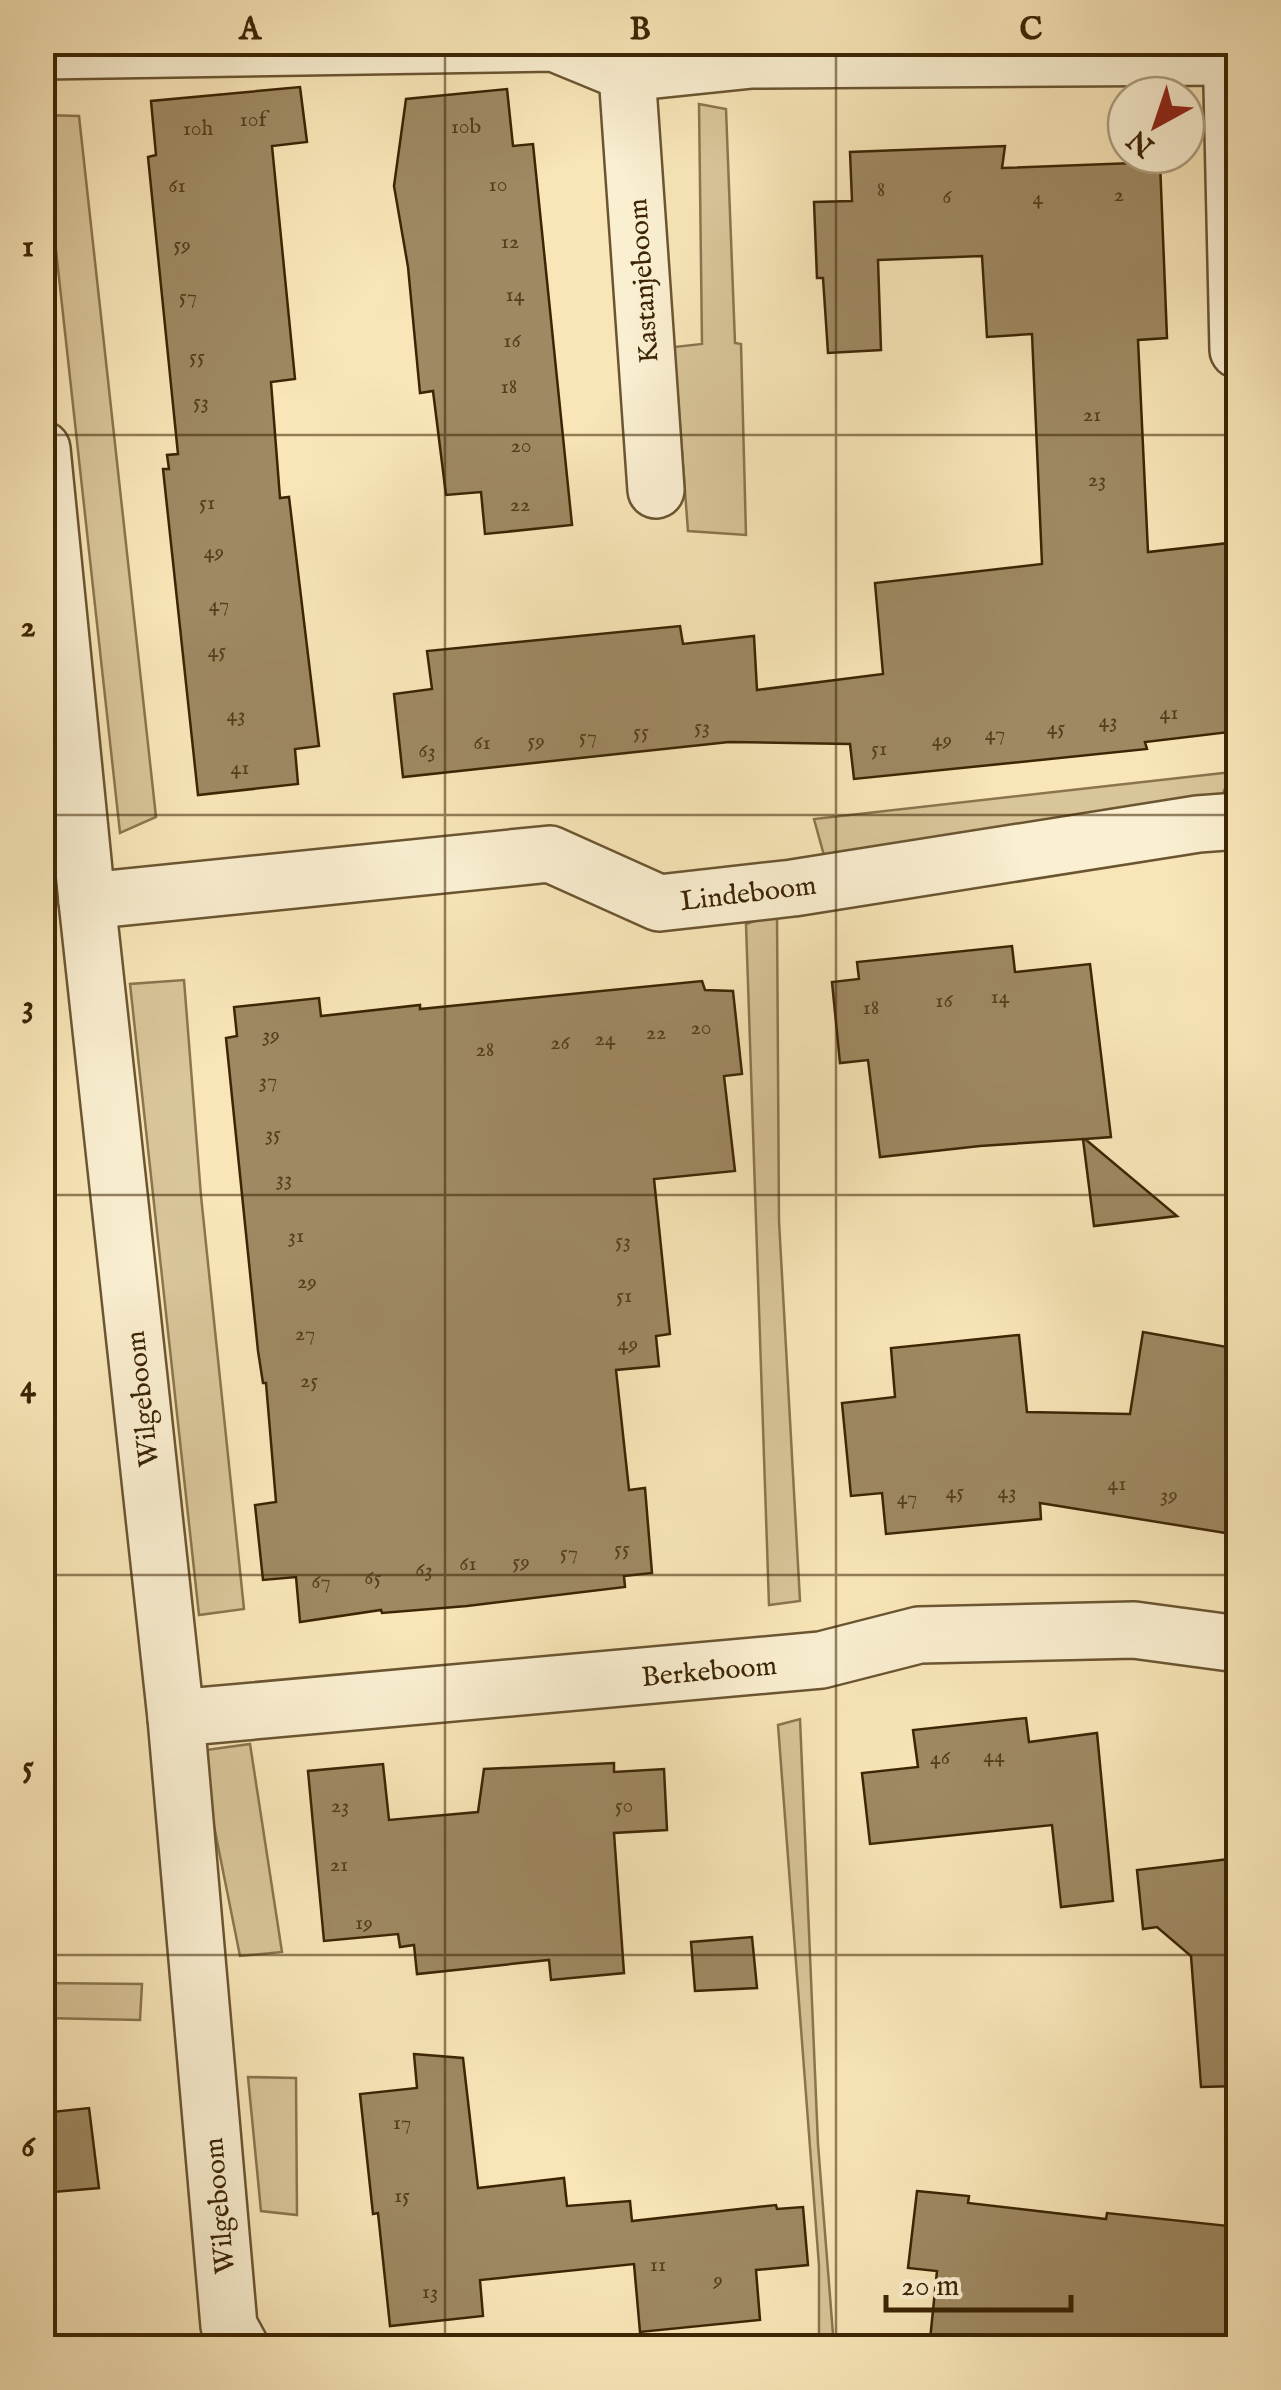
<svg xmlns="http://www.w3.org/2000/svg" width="1281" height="2390" viewBox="0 0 1281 2390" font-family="'IM FELL English',serif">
<rect width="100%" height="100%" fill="#f8e6b8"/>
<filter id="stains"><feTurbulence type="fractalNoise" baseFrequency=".002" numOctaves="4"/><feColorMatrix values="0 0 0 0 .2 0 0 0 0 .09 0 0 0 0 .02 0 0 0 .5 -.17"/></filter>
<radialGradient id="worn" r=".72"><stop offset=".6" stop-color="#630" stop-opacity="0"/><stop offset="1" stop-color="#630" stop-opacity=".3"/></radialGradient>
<!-- green -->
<g fill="#d8c599" stroke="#8a754e" stroke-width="2.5">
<path d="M699,104L726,109L735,343L741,344L746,535L688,531L674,347L702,344Z"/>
<path d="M42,115L79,116L156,817L120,833L43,132Z"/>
<path d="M1232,772L1221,798L825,859L814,819Z"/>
<path d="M777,913L779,1221L800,1601L769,1605L746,924Z"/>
<path d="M184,980L201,1196L244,1609L199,1615L130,984Z"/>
<path d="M800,1719L818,2144L834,2347H819V2266L778,1725Z"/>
<path d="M250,1744L282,1952L240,1956L199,1751Z"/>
<path d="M43,1983L142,1984L140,2020L43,2018Z"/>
<path d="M248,2077L296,2078L297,2215L261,2211Z"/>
</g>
<!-- building -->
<g fill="#9e8962" stroke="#3c2504" stroke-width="2.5">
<path d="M300,87L307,142L272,146L295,379L271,382L280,498L289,497L319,746L295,749L298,784L198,795L163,469H169L167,455L178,454L148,157L156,155L151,101Z"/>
<path d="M507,89L513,146L533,144L572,525L485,534L481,492L446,495L433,391L420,393L408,267L394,186L406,99Z"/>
<path d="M1005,146L1002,168L1160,162L1167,338L1138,340L1148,552L1238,542V731L1145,742L1147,749L854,779L850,744L729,742L403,777L394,694L432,689L427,651L680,626L683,644L754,636L757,690L883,674L875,583L1042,564L1032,334L987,337L982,256L878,260L881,350L828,353L823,278H817L814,202L852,201L850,152Z"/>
<path d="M1012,946L1015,972L1090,964L1111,1137L1085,1139L1177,1216L1094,1226L1083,1139L980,1146L880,1157L868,1060L840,1063L832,982L859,979L857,962Z"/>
<path d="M702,981L705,990L733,991L742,1074L724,1076L735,1171L654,1179L670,1334L656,1336L659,1366L616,1370L629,1490L645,1488L652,1573L624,1576L625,1587L467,1606L382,1613L381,1610L300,1622L296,1577L263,1580L255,1505L276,1502L266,1383H263L258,1351L226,1038L237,1036L234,1007L319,998L321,1016L420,1005V1009Z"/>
<path d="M1143,1332L1238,1349V1535L1040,1503L1041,1519L886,1534L882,1493L851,1496L842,1403L895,1397L891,1348L1019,1335L1027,1412L1130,1414Z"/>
<path d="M1026,1718L1029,1742L1097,1733L1113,1901L1061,1907L1052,1825L870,1844L862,1773L918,1767L913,1730Z"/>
<path d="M614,1763V1772L664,1769L667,1830L614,1833L624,1973L551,1980L549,1960L417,1974L414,1945L400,1947L398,1934L324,1941L308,1771L383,1764L389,1820L478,1812L484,1769Z"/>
<path d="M1238,1858V2086L1201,2087L1191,1956L1157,1927L1143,1929L1137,1870Z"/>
<path d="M752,1937L757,1988L695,1991L691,1942Z"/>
<path d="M414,2054L463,2058L478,2188L564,2178L567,2206L630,2201L632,2221L776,2205L777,2209L803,2207L808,2265L756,2270L760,2320L640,2332L634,2264L480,2280L483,2316L390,2326L378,2213L373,2214L360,2094L417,2088Z"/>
<path d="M89,2108L99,2188L42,2193V2113Z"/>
<path d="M917,2191L969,2196L968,2203L1106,2219L1107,2213L1238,2227V2348H1175L1050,2336L1048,2348H1003L930,2340L937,2271L908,2268Z"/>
</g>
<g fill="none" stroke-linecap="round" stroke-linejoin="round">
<!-- minor casing -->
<g stroke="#6b5531" stroke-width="60">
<g id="minor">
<path d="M1231,42L1238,350"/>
<path d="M42,51L554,43L627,73L752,60L1230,57"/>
<path d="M627,73L656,490"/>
<path d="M42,449L87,901L176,1718L229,2326L241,2348"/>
<path d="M87,901L550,854L659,903L793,888L1198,824L1238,821"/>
<path d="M176,1718L821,1660L919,1635L1134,1630L1238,1644"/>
</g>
</g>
<!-- minor -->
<use href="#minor" stroke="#faefd1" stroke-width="55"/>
</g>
<!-- grid -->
<path fill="none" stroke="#3c2504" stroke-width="2.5" stroke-opacity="0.55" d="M445,42V2348M836,42V2348M42,435H1238M42,815H1238M42,1195H1238M42,1575H1238M42,1955H1238"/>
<g text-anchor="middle" stroke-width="8" stroke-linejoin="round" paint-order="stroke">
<!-- number labels -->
<g font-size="22" fill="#543e1c">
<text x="253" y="126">10f</text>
<text x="466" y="133">10b</text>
<text x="198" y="135">10h</text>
<text x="498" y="191">10</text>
<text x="177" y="192">61</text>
<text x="881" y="196">8</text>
<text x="1119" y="201">2</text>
<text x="947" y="203">6</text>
<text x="1038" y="204">4</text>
<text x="510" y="248">12</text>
<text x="182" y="251">59</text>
<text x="515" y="301">14</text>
<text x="188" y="303">57</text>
<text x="512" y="347">16</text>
<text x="197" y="363">55</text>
<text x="509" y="393">18</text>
<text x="201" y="408">53</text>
<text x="1092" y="421">21</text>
<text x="521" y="452">20</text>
<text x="1097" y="486">23</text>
<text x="207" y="509">51</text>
<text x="520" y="511">22</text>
<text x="214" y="558">49</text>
<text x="219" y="611">47</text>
<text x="217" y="657">45</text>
<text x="1169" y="719">41</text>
<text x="236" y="721">43</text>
<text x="1108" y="727">43</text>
<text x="702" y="733">53</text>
<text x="1056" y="734">45</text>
<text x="641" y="738">55</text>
<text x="995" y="740">47</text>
<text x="588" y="743">57</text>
<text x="942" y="746">49</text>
<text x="536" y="747">59</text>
<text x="482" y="749">61</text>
<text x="879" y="755">51</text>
<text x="427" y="757">63</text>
<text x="240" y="774">41</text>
<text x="1000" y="1003">14</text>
<text x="944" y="1007">16</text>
<text x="871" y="1014">18</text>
<text x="701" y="1034">20</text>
<text x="656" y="1039">22</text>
<text x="271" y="1041">39</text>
<text x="605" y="1045">24</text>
<text x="560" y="1049">26</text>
<text x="485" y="1056">28</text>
<text x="268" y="1087">37</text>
<text x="273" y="1140">35</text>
<text x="284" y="1185">33</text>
<text x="296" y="1242">31</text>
<text x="623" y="1247">53</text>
<text x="307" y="1288">29</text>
<text x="624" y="1302">51</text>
<text x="305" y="1340">27</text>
<text x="628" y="1350">49</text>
<text x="309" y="1387">25</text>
<text x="1117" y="1490">41</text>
<text x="955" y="1498">45</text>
<text x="1007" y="1498">43</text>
<text x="1169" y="1501">39</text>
<text x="907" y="1504">47</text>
<text x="622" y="1555">55</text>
<text x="569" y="1559">57</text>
<text x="521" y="1568">59</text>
<text x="468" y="1570">61</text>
<text x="424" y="1576">63</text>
<text x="373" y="1584">65</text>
<text x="321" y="1588">67</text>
<text x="994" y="1762">44</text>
<text x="940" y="1764">46</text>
<text x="340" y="1812">23</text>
<text x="624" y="1812">50</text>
<text x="339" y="1871">21</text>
<text x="364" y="1929">19</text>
<text x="402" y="2129">17</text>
<text x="402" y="2202">15</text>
<text x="658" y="2271">11</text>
<text x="718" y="2286">9</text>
<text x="430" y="2298">13</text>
</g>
<!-- street labels -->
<g font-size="28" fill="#3c2504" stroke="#faefd1">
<text transform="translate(642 281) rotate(-94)" y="10">Kastanjeboom</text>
<text transform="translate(748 892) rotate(-7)" y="10">Lindeboom</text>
<text transform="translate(141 1399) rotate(-96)" y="10">Wilgeboom</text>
<text transform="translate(709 1670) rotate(-5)" y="10">Berkeboom</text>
<text transform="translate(218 2206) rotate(-95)" y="10">Wilgeboom</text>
</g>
</g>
<!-- margin -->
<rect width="1281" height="2390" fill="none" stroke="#f8e6b8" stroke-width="110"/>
<!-- north arrow -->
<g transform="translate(1156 125) rotate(220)"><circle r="48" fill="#faefd1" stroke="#ae9e7f" stroke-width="2.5"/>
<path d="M0-8L18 38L0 25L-18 38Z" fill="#8f2418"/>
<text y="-15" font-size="28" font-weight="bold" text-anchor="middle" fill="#3c2504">N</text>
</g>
<!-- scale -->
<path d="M886 2295v15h185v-15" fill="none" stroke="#3c2504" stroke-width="5"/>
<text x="901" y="2295" font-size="30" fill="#3c2504" stroke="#faefd1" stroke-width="8" paint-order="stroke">20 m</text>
<rect x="55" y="55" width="1171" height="2280" fill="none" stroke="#3c2504" stroke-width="4"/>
<g font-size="32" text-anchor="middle" font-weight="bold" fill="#3c2504">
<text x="250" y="39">A</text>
<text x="640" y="39">B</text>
<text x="1031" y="39">C</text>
<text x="28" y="256">1</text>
<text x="28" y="636">2</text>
<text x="28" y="1016">3</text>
<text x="28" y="1396">4</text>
<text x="28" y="1776">5</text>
<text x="28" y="2156">6</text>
</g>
<rect width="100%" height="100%" filter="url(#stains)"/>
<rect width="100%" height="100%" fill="url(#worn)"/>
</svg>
